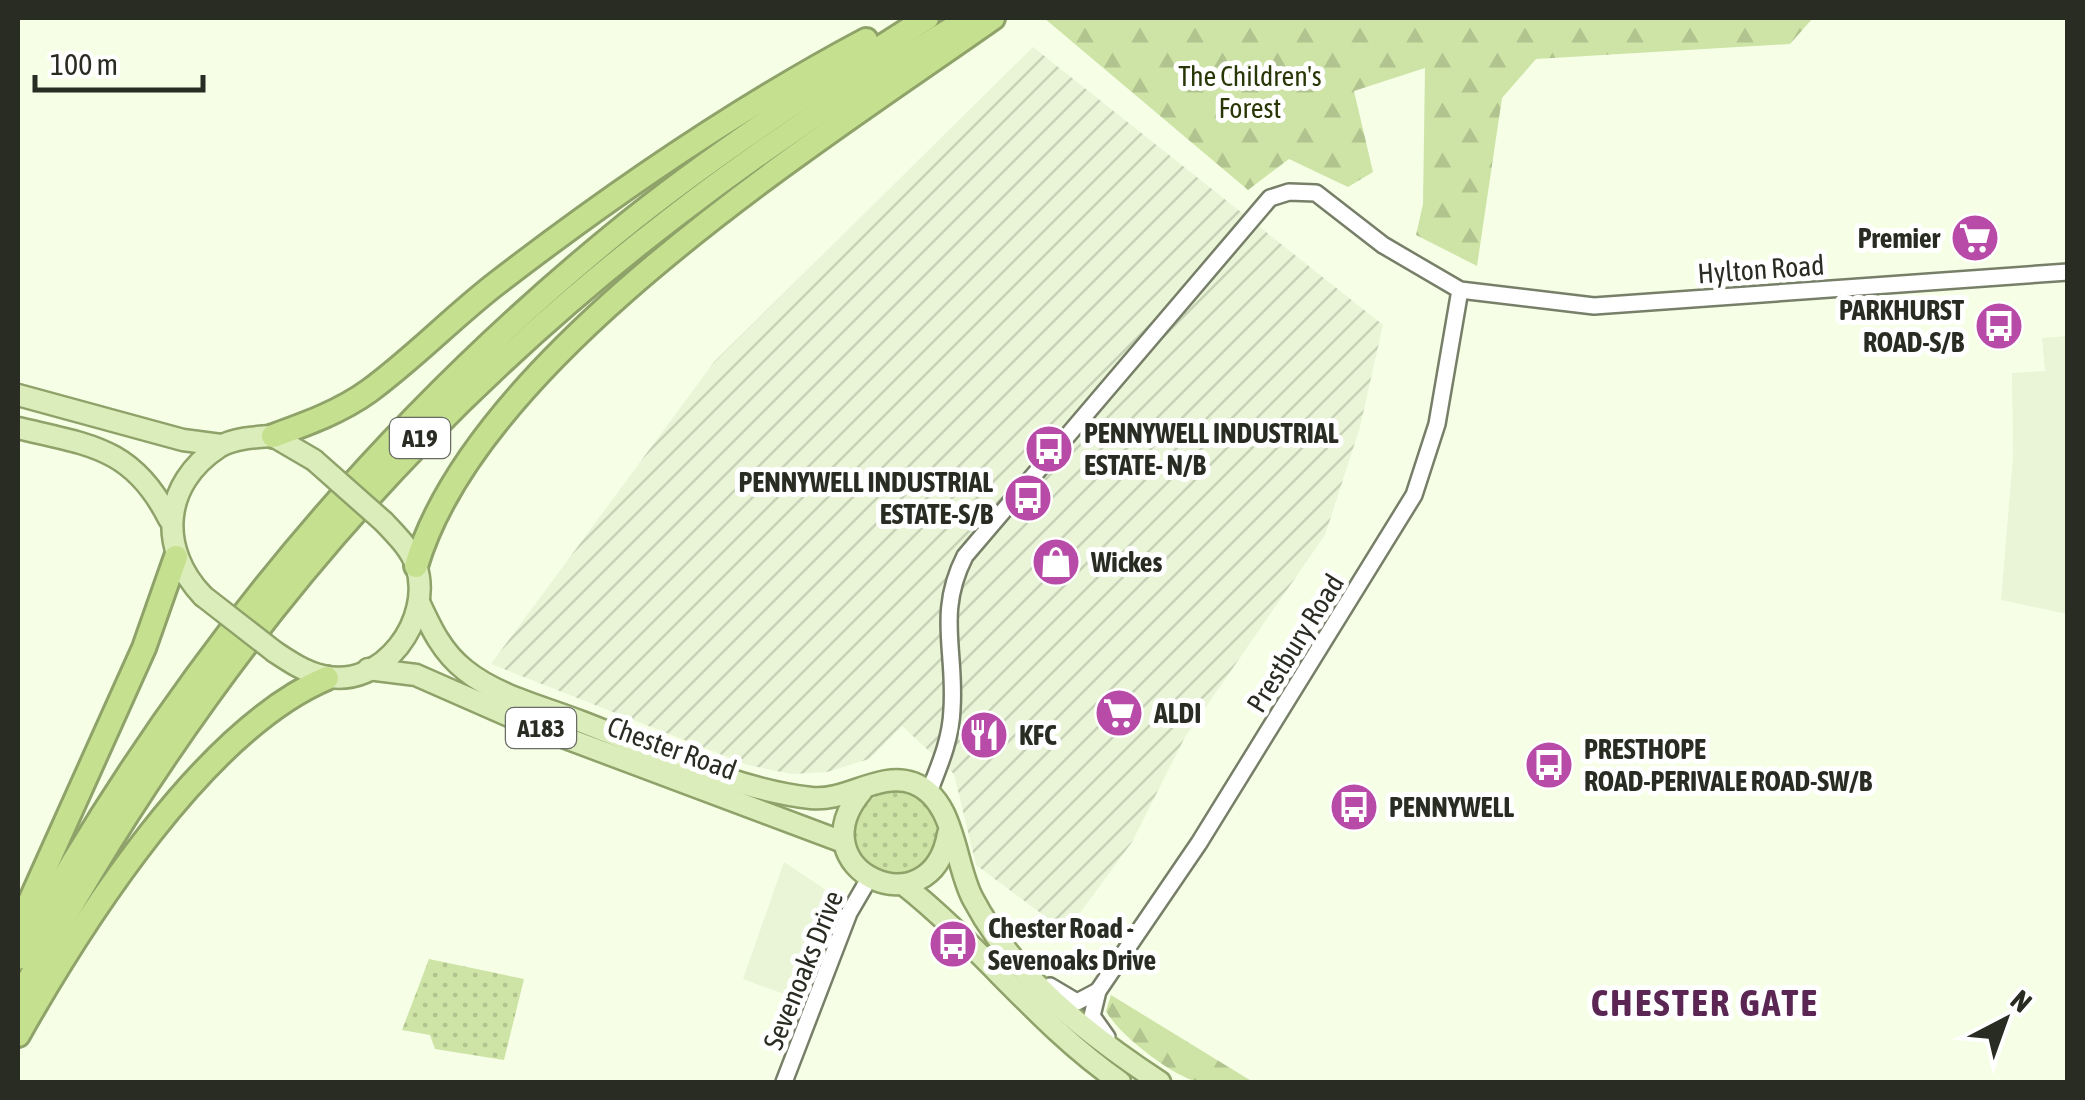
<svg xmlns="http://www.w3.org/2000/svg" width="2085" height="1100" viewBox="0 0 2085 1100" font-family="'Asap Condensed',sans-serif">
<defs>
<pattern id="industrial-furrows" width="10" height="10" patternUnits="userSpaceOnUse" patternTransform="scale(2.5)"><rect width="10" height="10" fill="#e9f5d6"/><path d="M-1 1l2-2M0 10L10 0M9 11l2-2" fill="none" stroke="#c8d2b7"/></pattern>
<pattern id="grass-dots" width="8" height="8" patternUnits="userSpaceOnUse" patternTransform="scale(2.5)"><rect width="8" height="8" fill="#cee4a6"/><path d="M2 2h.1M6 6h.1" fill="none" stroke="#b1c48f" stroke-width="1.8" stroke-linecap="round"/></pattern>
<pattern id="forest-firs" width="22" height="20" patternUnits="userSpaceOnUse" patternTransform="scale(2.5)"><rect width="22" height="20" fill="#cee4a6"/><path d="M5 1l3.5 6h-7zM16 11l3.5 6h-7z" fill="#b1c48f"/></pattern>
</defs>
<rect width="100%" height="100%" fill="#f6ffe6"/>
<!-- built -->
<g fill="#e9f5d6">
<path d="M2067,336H2068L2067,614L2001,600L2013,458L2012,373L2045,371L2042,338Z"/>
<path d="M784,862L844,902L811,983L806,993L795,998L743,979Z"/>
</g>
<!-- industrial -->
<path fill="url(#industrial-furrows)" d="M1033,47L1383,325L1360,427L1325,535L1185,737L1132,842L1066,932L976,865L954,774L902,726L869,759L827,772L791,774L748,765L491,664L714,362Z"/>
<!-- grass -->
<g fill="url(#grass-dots)">
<circle cx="896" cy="833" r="42"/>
<path d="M429,959L524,979L504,1060L435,1049L430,1035L402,1030Z"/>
</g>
<!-- forest -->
<g fill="url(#forest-firs)">
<path d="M1044,18H1813L1790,44L1536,59L1502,98L1477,266L1416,235L1423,204L1425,68L1354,91L1373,172L1348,187L1289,159L1248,190Z"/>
<path d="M1111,995L1253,1082C1236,1083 1214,1087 1198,1082C1172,1076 1118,1034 1106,1011Z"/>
</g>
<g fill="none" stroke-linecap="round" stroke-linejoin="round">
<!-- minor casing -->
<g stroke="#777f69" stroke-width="20">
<g id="minor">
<path d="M929,792C940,764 951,739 952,709C956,650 936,613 965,556L1270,198L1289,192L1316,193L1383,245L1460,290L1594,306L2068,272"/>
<path d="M1050,986L1077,1002L1098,991"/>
<path d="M1107,1037L1092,1016L1098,991L1199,843L1414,495L1437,424L1460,290"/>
<path d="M784,1082L849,913L870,877"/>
</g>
</g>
<!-- major casing -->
<g stroke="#8ea269" stroke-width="25">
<g id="major">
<path d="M18,395L183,440L221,445"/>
<path d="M18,428C89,445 133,447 169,519"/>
<path d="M203,596C158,549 162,484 219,447C234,438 256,437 273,436L314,460"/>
<path d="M419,602C431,628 442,652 465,670C497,696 544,707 582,722C655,750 732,789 811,798C846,802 880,771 913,783C956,799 954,864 973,899C1014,977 1088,1035 1160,1082"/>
<path d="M275,652C290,662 305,672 323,676C383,690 434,619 416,565C410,548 396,535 384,522"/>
<path d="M368,669L416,675L523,722L843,842"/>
<path d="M862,791C795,870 931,932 948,834"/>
<path d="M904,885C981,946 1039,1026 1120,1082"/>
</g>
</g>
<!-- highway casing -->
<g stroke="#8ea269" stroke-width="28">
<g id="highway">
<path d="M273,436C306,424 340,412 369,391C414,358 453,317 497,283C614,193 736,109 866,40"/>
<path d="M416,566C478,355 817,142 993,18"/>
<path d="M18,928L144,648L176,557"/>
<path d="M18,958C171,679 369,435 616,233C714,153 821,85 927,18"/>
<path d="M18,1000C254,564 543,270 970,18"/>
<path d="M18,1035C83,920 204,730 327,678"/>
</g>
</g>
<!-- minor -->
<use href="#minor" stroke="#fff" stroke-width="15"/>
<!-- major -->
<use href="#major" stroke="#dcedbc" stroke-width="20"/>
<!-- highway -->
<use href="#highway" stroke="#c5e18f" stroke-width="22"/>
<!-- major-bridge casing -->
<g stroke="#8ea269" stroke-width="25" stroke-linecap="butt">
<g id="major-bridge">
<path d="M314,460L384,522"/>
<path d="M203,596L275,652"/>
</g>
</g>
<!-- major-bridge -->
<use href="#major-bridge" stroke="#dcedbc" stroke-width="20"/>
</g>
<!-- icons -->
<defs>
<g id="supermarket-disc" transform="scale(2.5)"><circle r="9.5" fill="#b84aa8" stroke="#fff"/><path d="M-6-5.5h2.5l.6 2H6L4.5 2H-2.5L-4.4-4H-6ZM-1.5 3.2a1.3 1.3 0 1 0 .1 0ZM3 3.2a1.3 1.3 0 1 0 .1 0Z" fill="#fff"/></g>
<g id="bus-disc" transform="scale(2.5)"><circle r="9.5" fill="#b84aa8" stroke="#fff"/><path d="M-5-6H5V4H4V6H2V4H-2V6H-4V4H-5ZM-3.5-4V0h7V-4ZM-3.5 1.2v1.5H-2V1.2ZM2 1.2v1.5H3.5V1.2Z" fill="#fff"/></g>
<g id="shop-disc" transform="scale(2.5)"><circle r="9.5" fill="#b84aa8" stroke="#fff"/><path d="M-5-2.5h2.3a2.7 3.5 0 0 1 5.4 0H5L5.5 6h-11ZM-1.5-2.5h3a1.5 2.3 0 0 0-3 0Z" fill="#fff"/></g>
<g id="restaurant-disc" transform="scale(2.5)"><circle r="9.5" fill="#b84aa8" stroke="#fff"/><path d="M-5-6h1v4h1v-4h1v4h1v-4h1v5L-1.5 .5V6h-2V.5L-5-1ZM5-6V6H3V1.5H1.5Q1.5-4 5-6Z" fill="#fff"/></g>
</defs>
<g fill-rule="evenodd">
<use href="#supermarket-disc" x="1975" y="238"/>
<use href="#bus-disc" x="1999" y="326"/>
<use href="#bus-disc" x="1049" y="449"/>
<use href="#bus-disc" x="1028" y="498"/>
<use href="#shop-disc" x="1056" y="562"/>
<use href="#supermarket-disc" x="1119" y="713"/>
<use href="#restaurant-disc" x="984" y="735"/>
<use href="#bus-disc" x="1549" y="765"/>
<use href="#bus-disc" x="1354" y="807"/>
<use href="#bus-disc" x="953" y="944"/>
</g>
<g text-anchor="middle" stroke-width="10" stroke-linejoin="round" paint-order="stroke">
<!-- shield labels -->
<g fill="#fff" stroke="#696b65" stroke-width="2.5">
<rect x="390" y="418" width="60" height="40" rx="8"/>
<rect x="506" y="708" width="70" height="40" rx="8"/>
</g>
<g font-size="25" font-weight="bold" fill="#292c23">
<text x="420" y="447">A19</text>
<text x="541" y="737">A183</text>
</g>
<!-- park labels -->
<g font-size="28" fill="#293606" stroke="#fff">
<text x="1250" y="86">The Children's<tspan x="1250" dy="32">Forest</tspan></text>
</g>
<!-- poi labels -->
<g font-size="28" font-weight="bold" fill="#292c23" stroke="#fff" text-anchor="start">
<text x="1940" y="248" text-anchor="end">Premier</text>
<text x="1964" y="320" text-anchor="end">PARKHURST<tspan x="1964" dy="32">ROAD-S/B</tspan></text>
<text x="1084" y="443">PENNYWELL INDUSTRIAL<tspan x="1084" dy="32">ESTATE- N/B</tspan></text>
<text x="993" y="492" text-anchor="end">PENNYWELL INDUSTRIAL<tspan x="993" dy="32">ESTATE-S/B</tspan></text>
<text x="1091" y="572">Wickes</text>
<text x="1154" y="723">ALDI</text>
<text x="1019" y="745">KFC</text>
<text x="1584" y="759">PRESTHOPE<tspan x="1584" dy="32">ROAD-PERIVALE ROAD-SW/B</tspan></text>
<text x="1389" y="817">PENNYWELL</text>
<text x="988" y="938">Chester Road -<tspan x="988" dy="32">Sevenoaks Drive</tspan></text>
</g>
<!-- street labels -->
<g font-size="28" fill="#292c23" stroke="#fff">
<text transform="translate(1761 269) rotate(-4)" y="10">Hylton Road</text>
<text transform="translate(1295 643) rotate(-58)" y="10">Prestbury Road</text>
<text transform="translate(672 748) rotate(20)" y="10">Chester Road</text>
<text transform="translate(803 970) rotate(-68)" y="10">Sevenoaks Drive</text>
</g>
<!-- district labels -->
<g font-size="38" font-weight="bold" letter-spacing="2.5" fill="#5b2653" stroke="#fff">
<text x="1705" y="1016">CHESTER GATE</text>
</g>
</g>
<!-- border -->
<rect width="2085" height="1100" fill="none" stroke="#292c23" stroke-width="40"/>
<!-- north arrow -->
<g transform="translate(2005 1020) rotate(41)" stroke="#ffffff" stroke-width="8" paint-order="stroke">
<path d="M0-8L18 38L0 25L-18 38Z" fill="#292c23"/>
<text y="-15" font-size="28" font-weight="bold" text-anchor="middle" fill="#292c23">N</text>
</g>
<!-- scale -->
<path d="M35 75v15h168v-15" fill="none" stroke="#292c23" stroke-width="5"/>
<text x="50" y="75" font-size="30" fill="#292c23" stroke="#ffffff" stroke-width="8" paint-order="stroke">100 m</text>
</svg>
